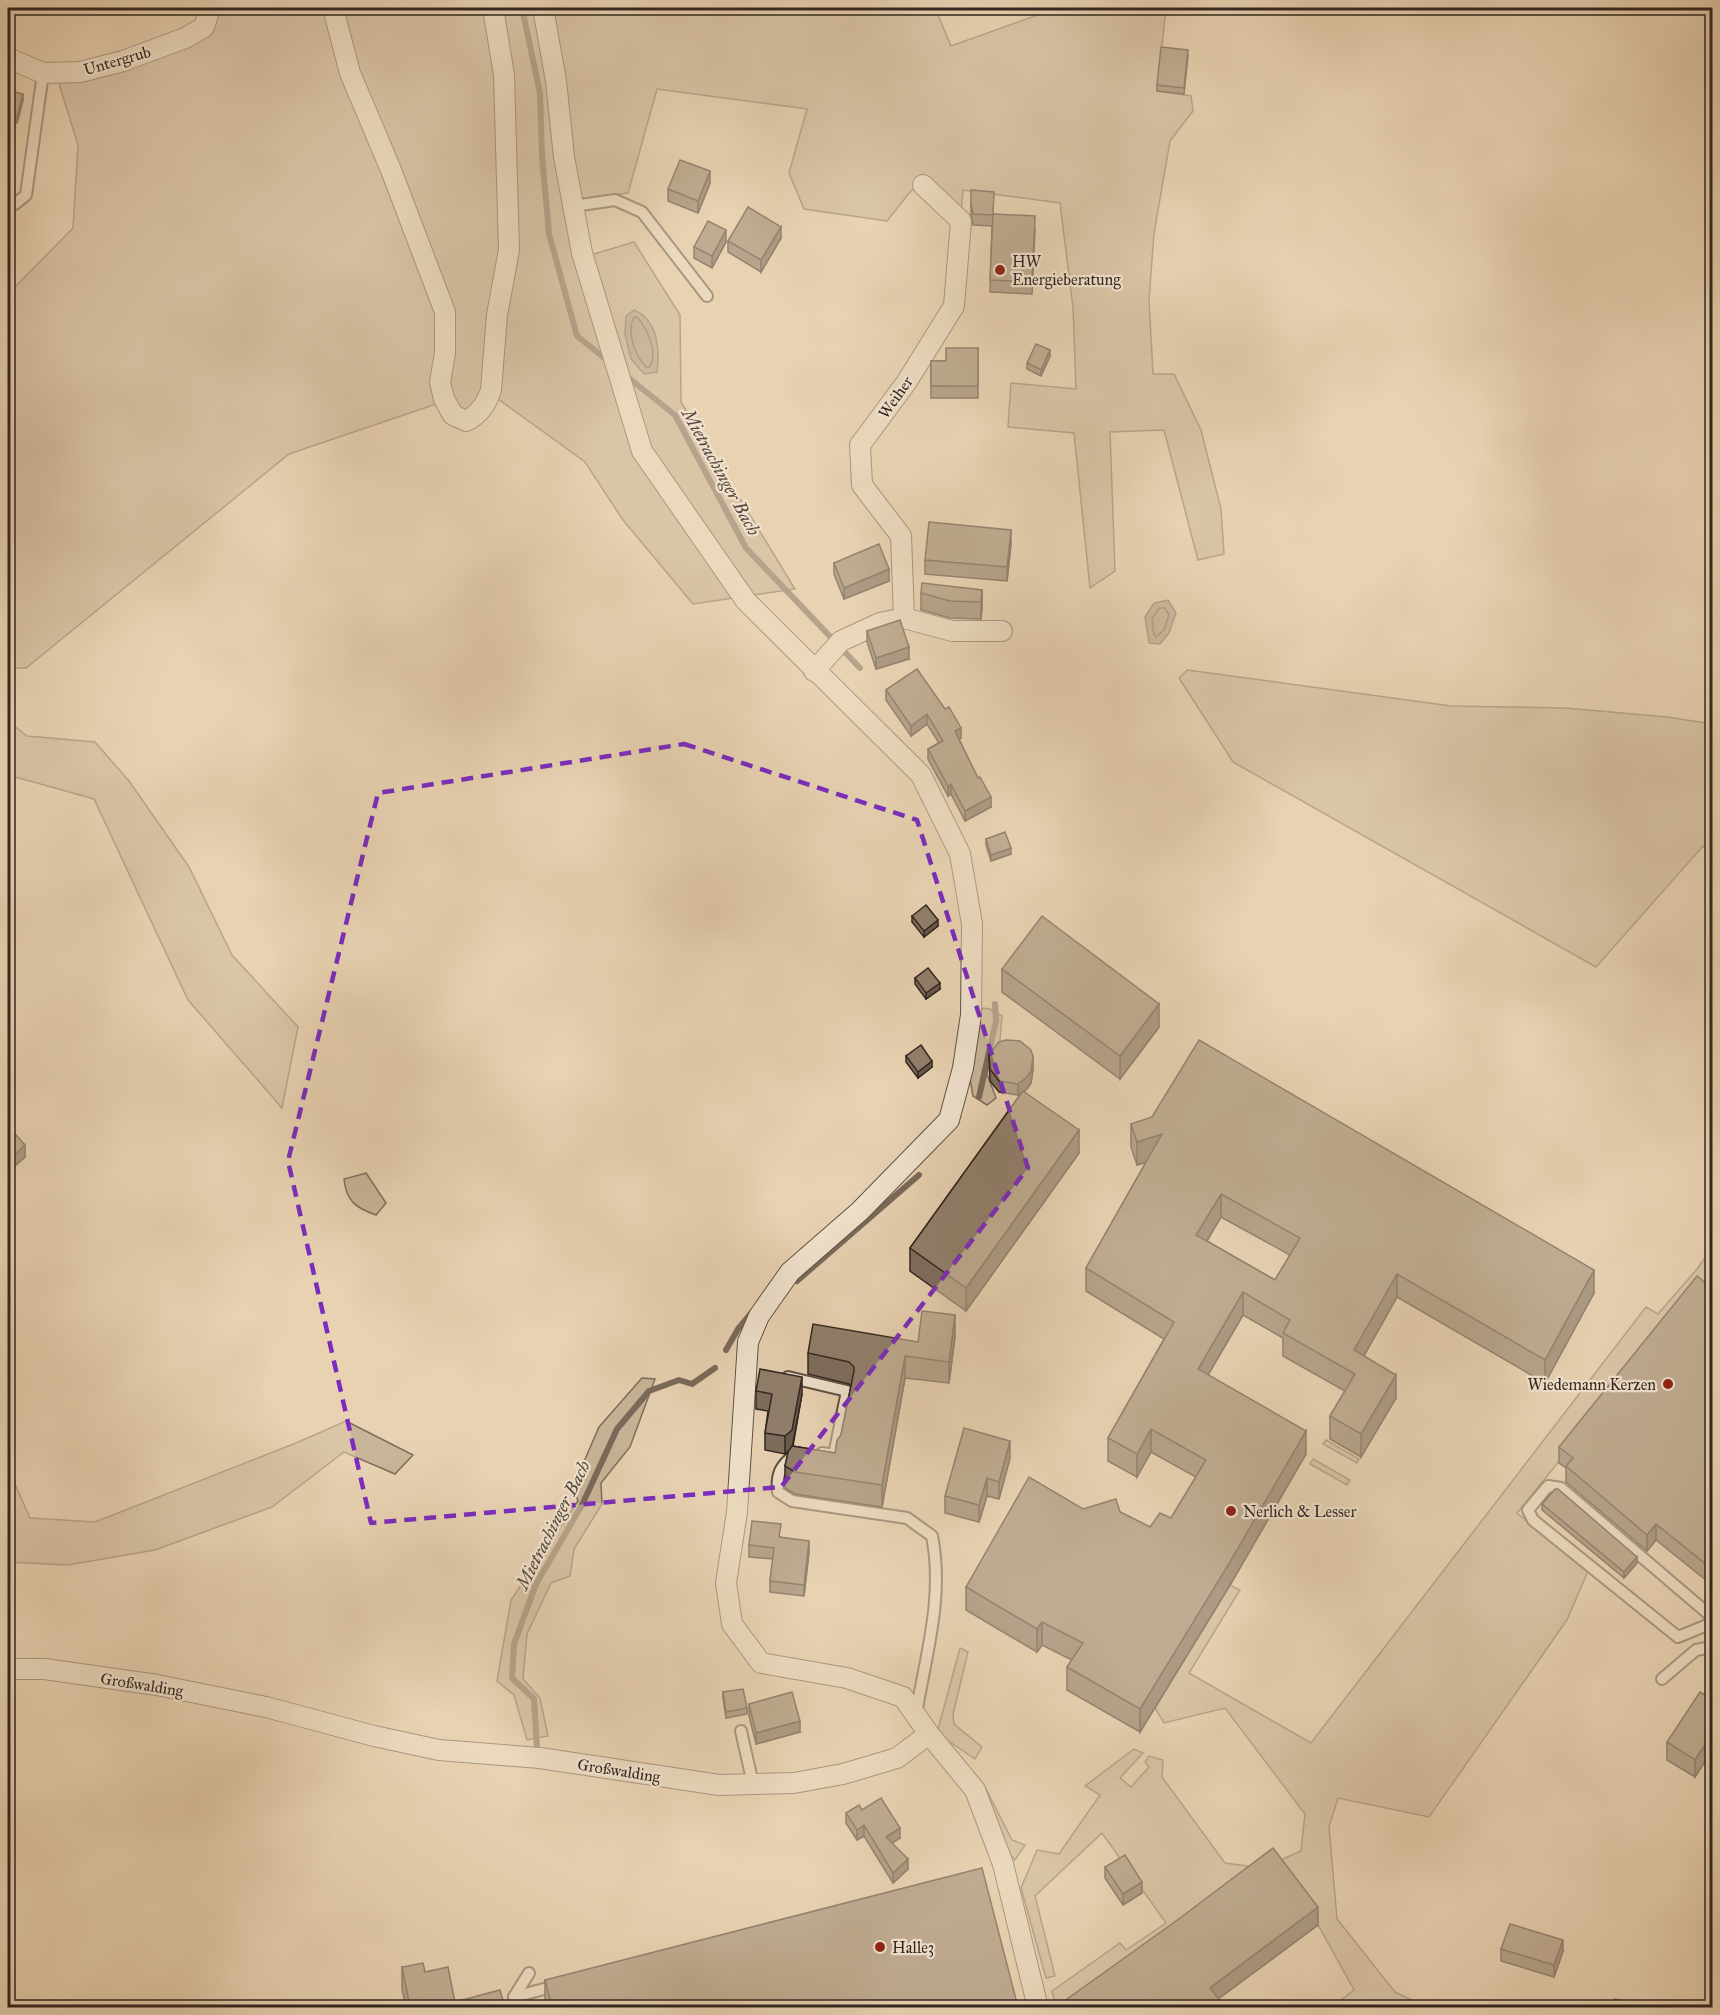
<svg xmlns="http://www.w3.org/2000/svg" width="1720" height="2015" viewBox="0 0 1720 2015" font-family="'IM FELL Great Primer',serif">
<rect width="100%" height="100%" fill="#e8d2b2"/>
<filter id="stains"><feTurbulence type="fractalNoise" baseFrequency=".00333" numOctaves="4"/><feColorMatrix values="0 0 0 0 .2 0 0 0 0 .09 0 0 0 0 .02 0 0 0 .5 -.17"/></filter>
<radialGradient id="worn" r=".72"><stop offset=".6" stop-color="#630" stop-opacity="0"/><stop offset="1" stop-color="#630" stop-opacity=".3"/></radialGradient>
<!-- green -->
<g fill="#c9b599" stroke="#7e6e5d" stroke-width="1.5">
<path d="M213,8H935L951,46L1057,8H1166L1157,91L1191,96L1193,111L1170,141L1154,233L1149,300L1153,374H1174L1201,430L1221,509L1224,554L1198,560L1164,430L1110,432L1115,571L1090,588L1074,433L1008,427L1011,383L1076,389L1073,308L1060,203L963,190L961,213L929,179L910,192L887,221L804,209L789,173L807,109L657,89L628,193L577,199L584,257L634,242L680,315L681,402L795,589L693,604L623,520L585,462L490,393L477,417L445,401L289,454L26,668H8V294L73,228L78,145L56,74L182,40Z"/>
<path d="M1187,670L1451,706L1565,708L1667,717L1712,724V854L1703,846L1596,967L1233,762L1179,678Z"/>
<path d="M8,721L27,736L95,742L129,781L189,867L232,955L298,1027L282,1108L188,1000L94,799L8,775Z"/>
<path d="M983,1008L990,1009L1002,1016L999,1052L989,1064L987,1074L996,1098L987,1105L973,1096L970,1079L975,1023Z"/>
<path d="M366,1173L386,1203L376,1215C356,1208 346,1201 344,1179Z"/>
<path d="M1712,1248V1299L1697,1292L1517,1513L1588,1571L1567,1620L1429,1817L1338,1798L1329,1827L1337,1919L1395,1992L1426,2007H1332L1354,1990L1318,1925L1079,2007H1056L1052,1991L1120,1943L1126,1950L1166,1923L1102,1833L1035,1896L1055,1976L1046,1978L1021,1888L1037,1850L1059,1854L1100,1795L1085,1786L1134,1749L1143,1753L1120,1778L1131,1787L1149,1767L1145,1762L1149,1756L1163,1760L1162,1777L1225,1863L1263,1868L1301,1851L1305,1814L1225,1708L1164,1723L1155,1708L1230,1585L1240,1590L1189,1673L1311,1743L1646,1307L1658,1314L1697,1269Z"/>
<path d="M642,1378L655,1379L630,1447L601,1483L602,1504L574,1549L570,1576L551,1583L527,1634L523,1679L540,1698L548,1736L527,1740L514,1695L497,1681L511,1600L578,1501L573,1487L599,1427Z"/>
<path d="M346,1421L413,1455L395,1474L344,1452L272,1507L155,1550L68,1565L8,1562V1468L30,1518L95,1522L296,1443Z"/>
<path d="M1326,1440L1359,1459L1357,1463L1323,1444Z"/>
<path d="M1313,1459L1350,1480L1347,1485L1310,1464Z"/>
<path d="M960,1648L968,1652L953,1714L954,1724L982,1747L975,1759L937,1733Z"/>
<path d="M986,1789L1012,1840L1025,1845L1015,1860L1003,1846L981,1791Z"/>
</g>
<!-- water -->
<g fill="#aa9881" stroke="#7a6a5b" stroke-width="1.5">
<path d="M634,310C658,320 660,350 657,372L644,374L631,359L625,334L626,316Z"/>
<path d="M1168,600L1176,613L1169,633L1160,644L1149,643L1145,617L1154,603Z"/>
</g>
<g fill="none" stroke-linecap="round" stroke-linejoin="round">
<!-- shore -->
<g stroke="#6e5f51" stroke-width="1.5">
<path d="M634,317L638,318C648,331 658,351 650,367H646C635,355 626,333 634,317Z"/>
<path d="M1159,608H1165L1169,615L1164,630L1156,637L1154,635L1152,619Z"/>
</g>
<!-- stream -->
<g stroke="#7a6a5b" stroke-width="6">
<path d="M522,8L540,93L542,156L549,234L577,336L608,361"/>
<path d="M625,375L675,415L746,548L860,668"/>
<path d="M979,1097L996,1021L995,1004"/>
<path d="M797,1281L919,1175"/>
<path d="M726,1350L738,1329L753,1311"/>
<path d="M537,1748L534,1699L512,1678L514,1644L536,1584L582,1505L617,1429L649,1391L679,1380L692,1384L715,1368"/>
</g>
<!-- lane casing -->
<g stroke="#605145" stroke-width="14">
<g id="lane">
<path d="M15,204L26,195L43,73"/>
<path d="M574,206L615,200L642,212L707,296"/>
<path d="M788,1377L847,1391L834,1455L822,1453"/>
<path d="M796,1454C781,1465 776,1473 778,1492L792,1501L907,1518L932,1536C944,1597 926,1654 916,1714"/>
<path d="M1712,1617L1561,1488L1548,1486L1528,1510L1533,1520L1678,1637L1712,1623"/>
<path d="M1662,1679L1696,1650L1712,1647"/>
<path d="M741,1731L753,1784"/>
<path d="M514,1997L529,1973"/>
<path d="M517,2008L514,1997L559,1985"/>
</g>
</g>
<!-- street casing -->
<g stroke="#605145" stroke-width="22">
<g id="street">
<path d="M333,8L350,73L391,170L445,312V353L440,382L444,399L453,415L466,421C479,415 486,405 491,390L497,315L509,250L504,75L493,8"/>
<path d="M543,8L556,81L564,157L582,253L642,451L746,601L921,775L960,854L972,924L971,1015L963,1068L949,1120L860,1211L790,1272L759,1316L748,1342L737,1512L726,1583L732,1624L761,1663L847,1678L903,1697L929,1734L975,1790L1003,1864L1038,2008"/>
<path d="M8,58L43,73L80,72L123,61L185,38L204,27L210,8"/>
<path d="M904,618L901,536L862,485L860,445L906,383L954,306L961,221L923,185"/>
<path d="M814,671L841,641L880,623L904,618L952,631H1002"/>
<path d="M8,1669H45L157,1685L266,1707L374,1736L439,1750L540,1758L719,1785L794,1783L843,1774L897,1758L929,1734"/>
</g>
</g>
<!-- lane -->
<use href="#lane" stroke="#f0e2cd" stroke-width="10"/>
<!-- street -->
<use href="#street" stroke="#f0e2cd" stroke-width="20"/>
</g>
<!-- wall -->
<g fill="#7d6d5d" stroke="#322621" stroke-width="1.5" fill-rule="evenodd">
<path d="M1188,56L1184,94L1157,91V85Z"/>
<path d="M8,90L23,100L17,123L8,121Z"/>
<path d="M710,183L698,213L668,201V189Z"/>
<path d="M971,204L993,214L1035,228L1032,294L990,292L992,226L973,225L971,214Z"/>
<path d="M781,238L761,272L728,252V241Z"/>
<path d="M726,242L712,268L694,258V247Z"/>
<path d="M978,348V398H931V361H946Z"/>
<path d="M1050,356L1041,376L1027,369V363Z"/>
<path d="M1011,544L1007,581L925,574V560Z"/>
<path d="M834,563L889,581L844,599L834,574Z"/>
<path d="M982,590V607L981,619L950,618L921,610V593Z"/>
<path d="M867,631L909,659L876,669L867,642Z"/>
<path d="M917,669L961,738L959,739L991,807L965,821L951,794L948,796L928,759V749L939,743L927,724L911,736L886,700V690Z"/>
<path d="M986,839L1011,854L991,861L986,845Z"/>
<path d="M912,916L938,926L924,937L912,922Z"/>
<path d="M1002,969L1159,1027L1120,1079L1002,992Z"/>
<path d="M915,978L940,989L926,999L915,984Z"/>
<path d="M989,1054L1033,1069L1031,1083L1027,1089L1024,1091L1079,1153L966,1311L910,1271V1248L1022,1092L1018,1095L999,1092L990,1081Z"/>
<path d="M906,1056L932,1067L918,1078L906,1062Z"/>
<path d="M1131,1124L1594,1293L1545,1383L1397,1297L1364,1356L1396,1398L1361,1457L1330,1439V1416L1345,1391L1283,1356V1338L1243,1315L1208,1375L1306,1454L1230,1585L1140,1732L1067,1690V1667L1072,1660L1042,1645L1037,1652L966,1610V1587L1083,1509L1120,1512L1150,1527L1171,1518L1196,1477L1151,1452L1137,1477L1108,1461V1438L1164,1339L1086,1291V1268L1146,1162L1137,1165L1131,1147ZM1221,1217L1290,1255L1275,1280L1207,1241Z"/>
<path d="M8,1126L25,1157L9,1171L8,1170Z"/>
<path d="M1713,1289V1584L1712,1585L1656,1540L1647,1551L1566,1482V1468L1559,1463V1447Z"/>
<path d="M955,1336L949,1383L905,1378L882,1507L795,1494L785,1488V1466L789,1450L785,1454L765,1450V1433L768,1411L756,1409V1391L802,1394L793,1446L835,1453L841,1435L851,1386L849,1384L808,1374V1353L918,1342Z"/>
<path d="M1010,1458L999,1499L987,1496L979,1522L945,1513V1496Z"/>
<path d="M1542,1504L1637,1563L1624,1578L1542,1510Z"/>
<path d="M780,1537L809,1552L804,1596L770,1592V1581L773,1559L749,1557V1545Z"/>
<path d="M723,1692L747,1708V1714L726,1718L723,1698Z"/>
<path d="M1713,1700V1749L1695,1777L1667,1760V1742Z"/>
<path d="M749,1704L800,1732L756,1744L749,1716Z"/>
<path d="M862,1810L900,1838L892,1843L908,1869L893,1883L864,1836L857,1840L846,1823V1813Z"/>
<path d="M1105,1867L1142,1893L1123,1905L1105,1878Z"/>
<path d="M1318,1925L1218,1999L1225,2007H1066V2000Z"/>
<path d="M1501,1949L1563,1951L1554,1977L1501,1961Z"/>
<path d="M402,1967L425,1972L455,2002L505,2007H406L402,1989Z"/>
<path d="M545,1980L1018,2007H546L545,2003Z"/>
</g>
<!-- shaded-wall -->
<g fill="#66594c" stroke="#322621" stroke-width="1.5">
<path d="M23,94V100L17,123V117Z"/>
<path d="M710,171V183L698,213V201Z"/>
<path d="M781,227V238L761,272V260Z"/>
<path d="M726,230V242L712,268V256Z"/>
<path d="M1050,350V356L1041,376V370Z"/>
<path d="M1011,530V544L1007,581V567Z"/>
<path d="M889,569V581L844,599V588Z"/>
<path d="M982,590V607L981,619V602Z"/>
<path d="M909,647V659L876,669V658Z"/>
<path d="M927,714V724L911,736V726Z"/>
<path d="M961,728V738L955,741V731Z"/>
<path d="M951,784V794L948,796V786Z"/>
<path d="M991,797V807L965,821V811Z"/>
<path d="M1011,848V854L991,861V855Z"/>
<path d="M938,920V926L924,937V931Z"/>
<path d="M940,983V989L926,999V993Z"/>
<path d="M1159,1004V1027L1120,1079V1056Z"/>
<path d="M1033,1057V1069L1031,1083L1027,1089L1018,1095V1084Z"/>
<path d="M932,1061V1067L918,1078V1072Z"/>
<path d="M1079,1130V1153L966,1311V1288Z"/>
<path d="M1162,1134V1157L1137,1165V1142Z"/>
<path d="M25,1145V1157L9,1171V1160Z"/>
<path d="M1221,1194V1217L1196,1258V1235Z"/>
<path d="M1594,1270V1293L1545,1383V1360Z"/>
<path d="M1397,1274V1297L1354,1373V1350Z"/>
<path d="M1243,1292V1315L1198,1392V1369Z"/>
<path d="M955,1315V1336L949,1383V1362Z"/>
<path d="M905,1356V1378L882,1507V1485Z"/>
<path d="M1396,1375V1398L1361,1457V1434Z"/>
<path d="M802,1377V1394L792,1448L785,1454V1436Z"/>
<path d="M1151,1429V1452L1137,1477V1454Z"/>
<path d="M1306,1431V1454L1230,1585L1140,1732V1709Z"/>
<path d="M1010,1441V1458L999,1499V1482Z"/>
<path d="M987,1478V1496L979,1522V1505Z"/>
<path d="M1656,1524V1540L1647,1551V1535Z"/>
<path d="M809,1541V1552L804,1596V1585Z"/>
<path d="M1637,1557V1563L1624,1578V1572Z"/>
<path d="M1713,1568V1584L1712,1585V1569Z"/>
<path d="M1042,1622V1645L1037,1652V1629Z"/>
<path d="M800,1721V1732L756,1744V1733Z"/>
<path d="M1713,1732V1749L1695,1777V1760Z"/>
<path d="M864,1825V1836L857,1840V1830Z"/>
<path d="M900,1828V1838L886,1847V1837Z"/>
<path d="M908,1859V1869L893,1883V1873Z"/>
<path d="M1142,1882V1893L1123,1905V1894Z"/>
<path d="M1318,1907V1925L1210,2005V1988Z"/>
<path d="M1563,1940V1951L1554,1977V1965Z"/>
</g>
<!-- building -->
<g fill="#917f6c" stroke="#322621" stroke-width="1.5" fill-rule="evenodd">
<path d="M1161,47L1188,50L1184,88L1157,85Z"/>
<path d="M8,90L23,94L17,117L8,115Z"/>
<path d="M680,160L710,171L698,201L668,189Z"/>
<path d="M971,190L994,192L993,215L973,214L971,204Z"/>
<path d="M748,207L781,227L761,260L728,241Z"/>
<path d="M993,214L1035,216L1032,282L990,280Z"/>
<path d="M708,221L726,230L712,256L694,247Z"/>
<path d="M1036,344L1050,350L1041,370L1027,363Z"/>
<path d="M946,348H978V386H931V361H946Z"/>
<path d="M929,522L1011,530L1007,567L925,560Z"/>
<path d="M879,544L889,569L844,588L834,563Z"/>
<path d="M922,583L982,590L981,602L950,601L921,593Z"/>
<path d="M900,620L909,647L876,658L867,631Z"/>
<path d="M917,669L945,709L949,707L961,728L955,731L978,778L980,777L991,797L965,811L951,784L948,786L928,749L943,741L927,714L911,726L886,690Z"/>
<path d="M1005,832L1011,848L991,855L986,839Z"/>
<path d="M926,905L938,920L924,931L912,916Z"/>
<path d="M1042,916L1159,1004L1120,1056L1002,969Z"/>
<path d="M928,968L940,983L926,993L915,978Z"/>
<path d="M1006,1040L1020,1041L1031,1050L1033,1057L1031,1071L1027,1077L1018,1084L999,1081L990,1069L989,1054L999,1042Z"/>
<path d="M1199,1040L1594,1270L1545,1360L1397,1274L1354,1350L1396,1375L1361,1434L1330,1416L1355,1374L1283,1333L1290,1320L1243,1292L1198,1369L1306,1431L1230,1562L1140,1709L1067,1667L1083,1643L1042,1622L1037,1629L966,1587L1029,1477L1083,1509L1116,1499L1120,1512L1150,1527L1160,1513L1171,1518L1206,1460L1151,1429L1137,1454L1108,1438L1174,1322L1086,1268L1162,1134L1137,1142L1131,1124L1152,1117ZM1221,1194L1300,1238L1275,1280L1196,1235Z"/>
<path d="M921,1045L932,1061L918,1072L906,1056Z"/>
<path d="M1023,1091L1079,1130L966,1288L910,1248Z"/>
<path d="M8,1126L25,1145L9,1160L8,1159Z"/>
<path d="M1697,1276L1713,1289V1568L1712,1569L1656,1524L1647,1535L1566,1466L1573,1458L1559,1447Z"/>
<path d="M922,1311L955,1315L949,1362L905,1356L882,1485L795,1472L785,1466L788,1452L792,1446L835,1453L837,1440L841,1435L854,1371V1367L849,1362L808,1353L813,1324L918,1342Z"/>
<path d="M760,1369L802,1377L792,1430L785,1436L765,1433L772,1394L756,1391Z"/>
<path d="M964,1428L1010,1441L999,1482L987,1478L979,1505L945,1496Z"/>
<path d="M1555,1489H1558L1637,1557L1624,1572L1542,1504Z"/>
<path d="M752,1521L781,1524L779,1537L809,1541L804,1585L770,1581L774,1548L749,1545Z"/>
<path d="M743,1689L747,1708L726,1712L723,1692Z"/>
<path d="M792,1692L800,1721L756,1733L749,1704Z"/>
<path d="M1700,1692L1713,1700V1732L1695,1760L1667,1742Z"/>
<path d="M881,1798L900,1828L886,1837L908,1859L893,1873L864,1825L857,1830L846,1813L859,1805L862,1810Z"/>
<path d="M1273,1848L1318,1907L1210,1988L1225,2007H1072L1066,2000L1176,1921Z"/>
<path d="M1125,1855L1142,1882L1123,1894L1105,1867Z"/>
<path d="M982,1868L1018,2007H552L545,1980Z"/>
<path d="M1510,1924L1563,1940L1554,1965L1501,1949Z"/>
<path d="M423,1963L425,1972L448,1967L455,2002L500,1990L505,2007H410L402,1967Z"/>
<path d="M1615,1999L1657,2007H1614Z"/>
</g>
<!-- marked area -->
<path d="M0 0H1720V2015H0ZM684,744L917,820L1028,1168L781,1487L371,1523L288,1161L378,793Z" fill="#e8d2b2" fill-opacity=".55" fill-rule="evenodd"/>
<path fill="none" stroke="#7b2cbf" stroke-width="4.5" stroke-dasharray="12 8" stroke-linejoin="round" d="M684,744L917,820L1028,1168L781,1487L371,1523L288,1161L378,793Z"/>
<!-- markers -->
<g fill="#8f2418" stroke="#f0e2cd" stroke-width="2">
<circle cx="1000" cy="270" r="6"/>
<circle cx="1668" cy="1384" r="6"/>
<circle cx="1231" cy="1511" r="6"/>
<circle cx="880" cy="1947" r="6"/>
</g>
<g text-anchor="middle" stroke-width="4.5" stroke-linejoin="round" paint-order="stroke">
<!-- street labels -->
<g font-size="16" fill="#322621" stroke="#f0e2cd">
<text transform="translate(117 60) rotate(-16)" y="6">Untergrub</text>
<text transform="translate(895 397) rotate(-55)" y="6">Weiher</text>
<text transform="translate(142 1684) rotate(9)" y="6">Großwalding</text>
<text transform="translate(619 1770) rotate(9)" y="6">Großwalding</text>
</g>
<!-- poi labels -->
<g font-size="16" fill="#322621" stroke="#f0e2cd" text-anchor="start">
<text x="1012" y="267">HW<tspan x="1012" dy="18">Energieberatung</tspan></text>
<text x="1656" y="1390" text-anchor="end">Wiedemann Kerzen</text>
<text x="1243" y="1517">Nerlich &amp; Lesser</text>
<text x="892" y="1953">Halle3</text>
</g>
<!-- water labels -->
<g font-size="18" font-style="italic" fill="#56483e" stroke="#f0e2cd">
<text transform="translate(721 472) rotate(61)" y="6">Mietrachinger Bach</text>
<text transform="translate(553 1525) rotate(-63)" y="6">Mietrachinger Bach</text>
</g>
</g>
<!-- margin -->
<rect width="1720" height="2015" fill="none" stroke="#e8d2b2" stroke-width="30"/>
<rect x="9" y="9" width="1702" height="1997" fill="none" stroke="#322621" stroke-width="3"/>
<rect x="15" y="15" width="1690" height="1985" fill="none" stroke="#322621" stroke-width="1.5"/>
<rect width="100%" height="100%" filter="url(#stains)"/>
<rect width="100%" height="100%" fill="url(#worn)"/>
</svg>
